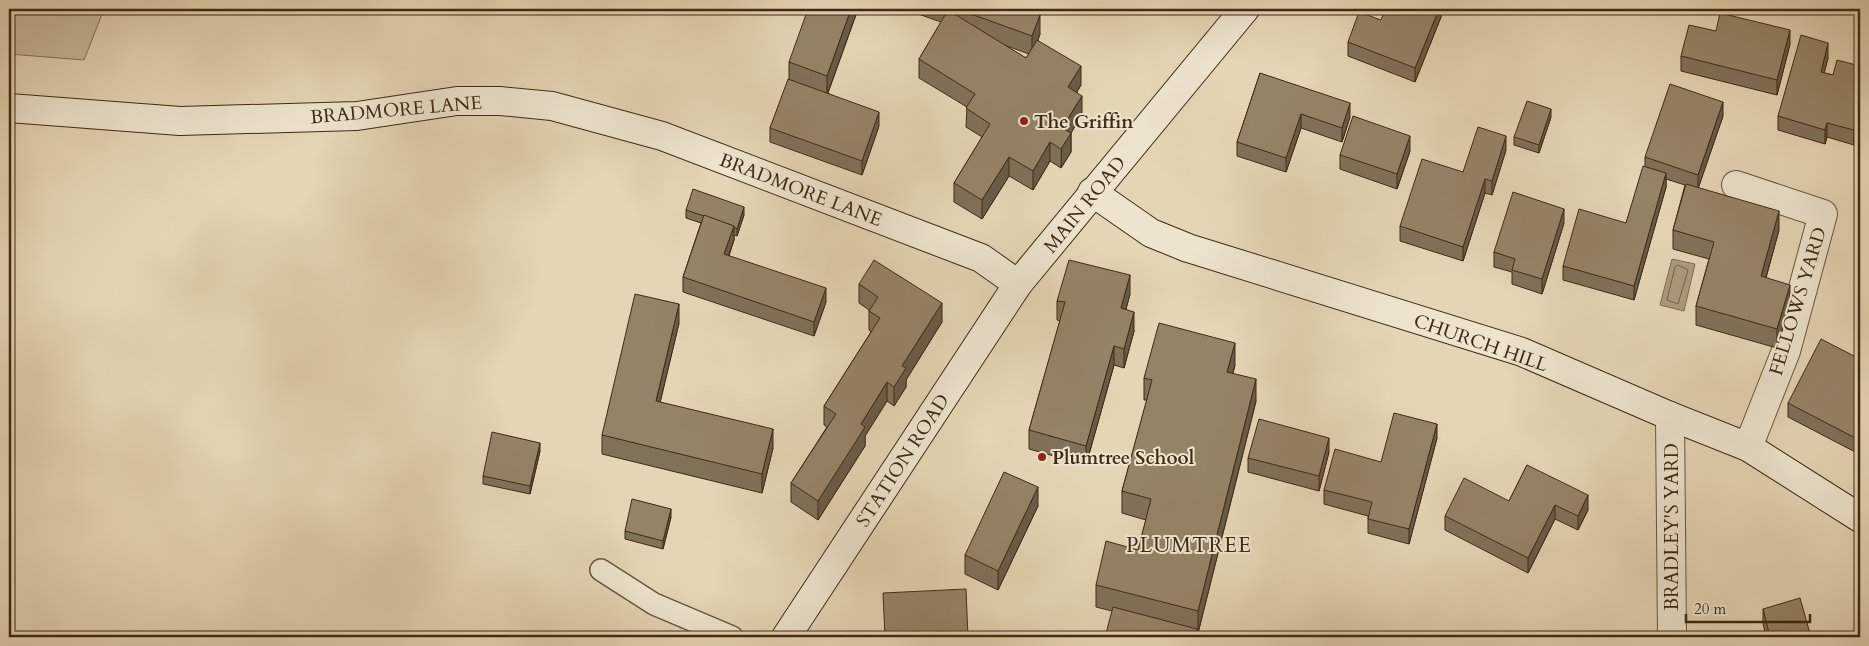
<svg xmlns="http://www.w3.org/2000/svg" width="1869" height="646" viewBox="0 0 1869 646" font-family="Cardo,serif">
<rect width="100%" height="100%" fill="#e4d5b4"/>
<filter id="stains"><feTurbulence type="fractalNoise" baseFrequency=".004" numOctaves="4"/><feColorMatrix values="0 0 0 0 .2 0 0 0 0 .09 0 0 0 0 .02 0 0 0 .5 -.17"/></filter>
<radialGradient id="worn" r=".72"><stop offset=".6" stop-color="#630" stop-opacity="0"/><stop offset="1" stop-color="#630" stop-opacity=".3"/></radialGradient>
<!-- green -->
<path fill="#c8b899" stroke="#847156" d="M9,9H104L84,60L9,54Z"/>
<!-- water -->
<path fill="#ac9b7e" stroke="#806e54" d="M1672,259L1695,264L1684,311L1660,305Z"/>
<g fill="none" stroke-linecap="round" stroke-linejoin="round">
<!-- shore -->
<path stroke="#766249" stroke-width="1" d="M1678,265L1688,270L1678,304L1667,300L1675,267Z"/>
<!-- lane casing -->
<g stroke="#68553c" stroke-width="24">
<path id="lane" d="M601,570L654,604L732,637"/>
</g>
<!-- street casing -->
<g stroke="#68553c" stroke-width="30">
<g id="street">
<path d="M1736,185L1823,214L1786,351L1748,447"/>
<path d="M1670,416L1672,637"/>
</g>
</g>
<!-- secondary casing -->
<g stroke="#3f2a14" stroke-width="30">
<g id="secondary">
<path d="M9,108L180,121L357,116L457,101H500L552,106L662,136L981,258L1018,284"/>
<path d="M1092,192L1151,233L1188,248L1522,352L1670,416L1748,447L1860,518"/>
<path d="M786,637L1018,284L1245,9"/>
</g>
</g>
<!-- lane -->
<use href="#lane" stroke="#ede4ce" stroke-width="21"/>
<!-- street -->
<use href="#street" stroke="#ede4ce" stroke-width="28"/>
<!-- secondary -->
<use href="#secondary" stroke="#ede4ce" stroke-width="28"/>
</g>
<!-- wall -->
<g fill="#807159" stroke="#3f2a14" fill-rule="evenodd">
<path d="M858,9L828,93L879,126L862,175L770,142V128L789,79V62Z"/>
<path d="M904,9H1023L1040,34L1038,40L1081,85L1077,92L1082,114L1071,133V152L1061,168L1050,161L1033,190L1009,176L982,219L954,202V183L982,137L966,127L967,107L919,78V59L941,22ZM1004,45L1029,54L1026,58Z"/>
<path d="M1441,9V17L1415,82L1348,56V42L1381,20Z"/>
<path d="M1716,31L1790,44L1777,95L1681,71V56Z"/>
<path d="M1828,58L1824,73L1833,75L1860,66L1854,145L1827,137L1825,144L1778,130V116Z"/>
<path d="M1260,73L1350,117L1342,142L1301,128L1286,172L1237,156V142Z"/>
<path d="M1723,116L1698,188L1779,230L1766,278L1790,304L1777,348L1696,325V306L1709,259L1673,249V230L1685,185L1666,179V187L1634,300L1563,280V266L1626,223L1645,167V157Z"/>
<path d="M1551,117L1539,153L1514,145V137Z"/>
<path d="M1506,150L1492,195L1485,193L1463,261L1400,241V226L1463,172Z"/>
<path d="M1410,151L1397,189L1340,169V155Z"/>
<path d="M686,210L744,215L737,236L734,235V240L729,256L826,302L814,336L683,292V277L701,223L686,218Z"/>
<path d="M1564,223L1542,294L1512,284V272L1494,267V252Z"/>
<path d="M859,284L942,322L906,380V387L894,406L887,401L865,436V446L818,520L791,502V483L827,427L824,425V406L871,332L869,330V310L859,303Z"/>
<path d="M1130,294L1126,309L1134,331L1124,368L1114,365L1086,465L1029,449V430L1060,321L1057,320V301Z"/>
<path d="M679,323L660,402L773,448L762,493L602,454V435Z"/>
<path d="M1860,359L1859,454L1788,417V403Z"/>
<path d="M1235,365L1233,373L1256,401L1198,633H1197V637L1112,611L1096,607V585L1138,550L1146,520L1122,513V491L1147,400H1144V378Z"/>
<path d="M1437,438L1409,544L1368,533V516L1324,504V490L1381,462Z"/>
<path d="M540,451L530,494L483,484V476Z"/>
<path d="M1329,452L1319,491L1248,472V458Z"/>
<path d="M1527,465L1588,510L1578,530L1555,519L1528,573L1445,530V516L1509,501Z"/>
<path d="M1038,506L998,590L965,574V555Z"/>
<path d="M671,517L663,549L625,539V531Z"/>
<path d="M1763,609L1811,637H1766L1763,623Z"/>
</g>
<!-- shaded-wall -->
<g fill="#685c48" stroke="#3f2a14">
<path d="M851,9H858L827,95V76Z"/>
<path d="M1439,9H1441V17L1415,82V68Z"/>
<path d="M1040,15V34L1032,55V36Z"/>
<path d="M1790,30V44L1777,95V80Z"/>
<path d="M1828,43V58L1821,86V72Z"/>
<path d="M1081,66V85L1068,106V87Z"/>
<path d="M1082,96V114L1071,133V152L1061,168L1062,128Z"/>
<path d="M1723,102V116L1698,189V175Z"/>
<path d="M1350,103V117L1342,142V128Z"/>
<path d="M1860,108V122L1854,145V130Z"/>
<path d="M1551,109V117L1539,153V145Z"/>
<path d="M879,112V126L862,175V161Z"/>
<path d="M1301,114V128L1286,172V158Z"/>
<path d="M1827,123V137L1825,144V130Z"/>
<path d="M1410,136V151L1397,189V174Z"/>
<path d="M1506,136V150L1492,195V181Z"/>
<path d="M1050,142V161L1033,190V171Z"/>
<path d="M1009,157V176L982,219V200Z"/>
<path d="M1666,173V187L1634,300V286Z"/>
<path d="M1485,179V193L1463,261V247Z"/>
<path d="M744,207V215L737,236V229Z"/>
<path d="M1564,209V223L1542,294V279Z"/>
<path d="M1779,211V230L1761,295V276Z"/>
<path d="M734,226V240L724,268V254Z"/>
<path d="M1130,275V294L1121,327V308Z"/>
<path d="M1790,285V304L1777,348V329Z"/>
<path d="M826,288V302L814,336V322Z"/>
<path d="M942,303V322L906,380V387L894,406V387L902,366Z"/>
<path d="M679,304V323L656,420V401Z"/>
<path d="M1134,312V331L1124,368V349Z"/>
<path d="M1235,343V365L1227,394V372Z"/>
<path d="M1114,346V365L1086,465V446Z"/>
<path d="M1256,379V401L1198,633V611Z"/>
<path d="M887,382V401L865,436V446L818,520V501L861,424Z"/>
<path d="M1437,424V438L1409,544V529Z"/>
<path d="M773,429V448L762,493V474Z"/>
<path d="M1329,438V452L1319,491V476Z"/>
<path d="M1860,438V453L1859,454V440Z"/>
<path d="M540,443V451L530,494V486Z"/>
<path d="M1038,487V506L998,590V571Z"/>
<path d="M1588,495V510L1578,530V516Z"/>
<path d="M1555,505V519L1528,573V558Z"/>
<path d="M671,509V517L663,549V541Z"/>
</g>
<!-- building -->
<g fill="#958367" stroke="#3f2a14">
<path d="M808,9H851L827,76L789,62Z"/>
<path d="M957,9H1023L1040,15L1032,36Z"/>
<path d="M1385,9H1439L1415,68L1348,42L1359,12L1381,20Z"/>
<path d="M948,10L1026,58L1037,40L1081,66L1068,87L1082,96L1062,128L1071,133L1061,149L1050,142L1033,171L1009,157L982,200L954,183L990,124L966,108L975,94L919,59Z"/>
<path d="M1720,13L1790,30L1777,80L1681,56L1689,25L1716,31Z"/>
<path d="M1801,35L1828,43L1821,72L1833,75L1837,60L1860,66V108L1854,130L1827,123L1825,130L1778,116Z"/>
<path d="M1260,73L1350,103L1342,128L1301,114L1286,158L1237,142Z"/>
<path d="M788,79L879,112L862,161L770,128Z"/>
<path d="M1670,84L1723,102L1698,175L1645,157Z"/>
<path d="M1527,101L1551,109L1539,145L1514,137Z"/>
<path d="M1353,116L1410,136L1397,174L1340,155Z"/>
<path d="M1478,127L1506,136L1492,181L1485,179L1463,247L1400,226L1422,159L1463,172Z"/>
<path d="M1643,166L1666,173L1634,286L1563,266L1579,209L1626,223Z"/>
<path d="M1686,184L1779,211L1761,276L1790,285L1777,329L1696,306L1714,242L1673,230Z"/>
<path d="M693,189L744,207L737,229L734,227V226L686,210Z"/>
<path d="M1513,192L1564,209L1542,279L1512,270L1515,259L1494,252Z"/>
<path d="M704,215L734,226L724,254L826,288L814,322L683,277Z"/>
<path d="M874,260L942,303L902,366L906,368L894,387L887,382L861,424L865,427L818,501L791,483L836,414L824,406L880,318L869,311L878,297L859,284Z"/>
<path d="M1069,260L1130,275L1121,308L1134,312L1124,349L1114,346L1086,446L1029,430L1065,302L1057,301Z"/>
<path d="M635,294L679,304L656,401L773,429L762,474L602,435Z"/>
<path d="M1159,323L1235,343L1227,372L1256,379L1198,611L1096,585L1106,541L1138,550L1151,499L1122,491L1152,380L1144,378Z"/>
<path d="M1821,339L1860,359V438L1859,440L1788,403Z"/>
<path d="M1394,413L1437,424L1409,529L1368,519L1372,502L1324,490L1335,449L1381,462Z"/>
<path d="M1259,419L1329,438L1319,476L1248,458Z"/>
<path d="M492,432L540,443L530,486L483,476Z"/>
<path d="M1527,465L1588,495L1578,516L1555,505L1528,558L1445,516L1464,478L1509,501Z"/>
<path d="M1004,472L1038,487L998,571L965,555Z"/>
<path d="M632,499L671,509L663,541L625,531Z"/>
<path d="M966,589L968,637H885L883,593Z"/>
<path d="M1800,598L1811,637H1770L1763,609Z"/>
<path d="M1113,607L1197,629L1195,637H1105Z"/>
</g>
<!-- markers -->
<g fill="#8f2418" stroke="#ede4ce" stroke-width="2">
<circle cx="1024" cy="121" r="5"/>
<circle cx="1042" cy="457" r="5"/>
</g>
<g text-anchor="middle" stroke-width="4" stroke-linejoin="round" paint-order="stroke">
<!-- street labels -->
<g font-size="19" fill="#3f2a14" stroke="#ede4ce">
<text transform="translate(396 109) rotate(-5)" y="7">BRADMORE LANE</text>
<text transform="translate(801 189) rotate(21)" y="7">BRADMORE LANE</text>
<text transform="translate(1084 204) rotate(-51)" y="7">MAIN ROAD</text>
<text transform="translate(1797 301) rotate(-73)" y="7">FELLOWS YARD</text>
<text transform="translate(1481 342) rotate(19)" y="7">CHURCH HILL</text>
<text transform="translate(902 460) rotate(-57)" y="7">STATION ROAD</text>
<text transform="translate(1671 527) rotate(-90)" y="7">BRADLEY'S YARD</text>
</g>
<!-- poi labels -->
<g font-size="19" font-weight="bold" fill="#3f2a14" stroke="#ede4ce" text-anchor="start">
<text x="1034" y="128">The Griffin</text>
<text x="1052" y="464">Plumtree School</text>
</g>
<!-- quarter labels -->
<g font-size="21" letter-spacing="1" fill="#3f2a14" stroke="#ede4ce">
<text x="1189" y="552">PLUMTREE</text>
</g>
</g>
<!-- margin -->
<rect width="1869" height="646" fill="none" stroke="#e4d5b4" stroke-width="30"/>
<rect x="10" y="10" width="1849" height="626" fill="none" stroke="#3f2a14" stroke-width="2.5"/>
<rect x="15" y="15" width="1839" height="616" fill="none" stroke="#3f2a14"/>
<!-- scale -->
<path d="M1686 614v8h124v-8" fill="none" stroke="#3f2a14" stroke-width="2.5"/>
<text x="1694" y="614" font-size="15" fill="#3f2a14" stroke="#ede4ce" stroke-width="4" paint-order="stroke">20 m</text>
<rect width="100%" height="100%" filter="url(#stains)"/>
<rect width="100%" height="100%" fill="url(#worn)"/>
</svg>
